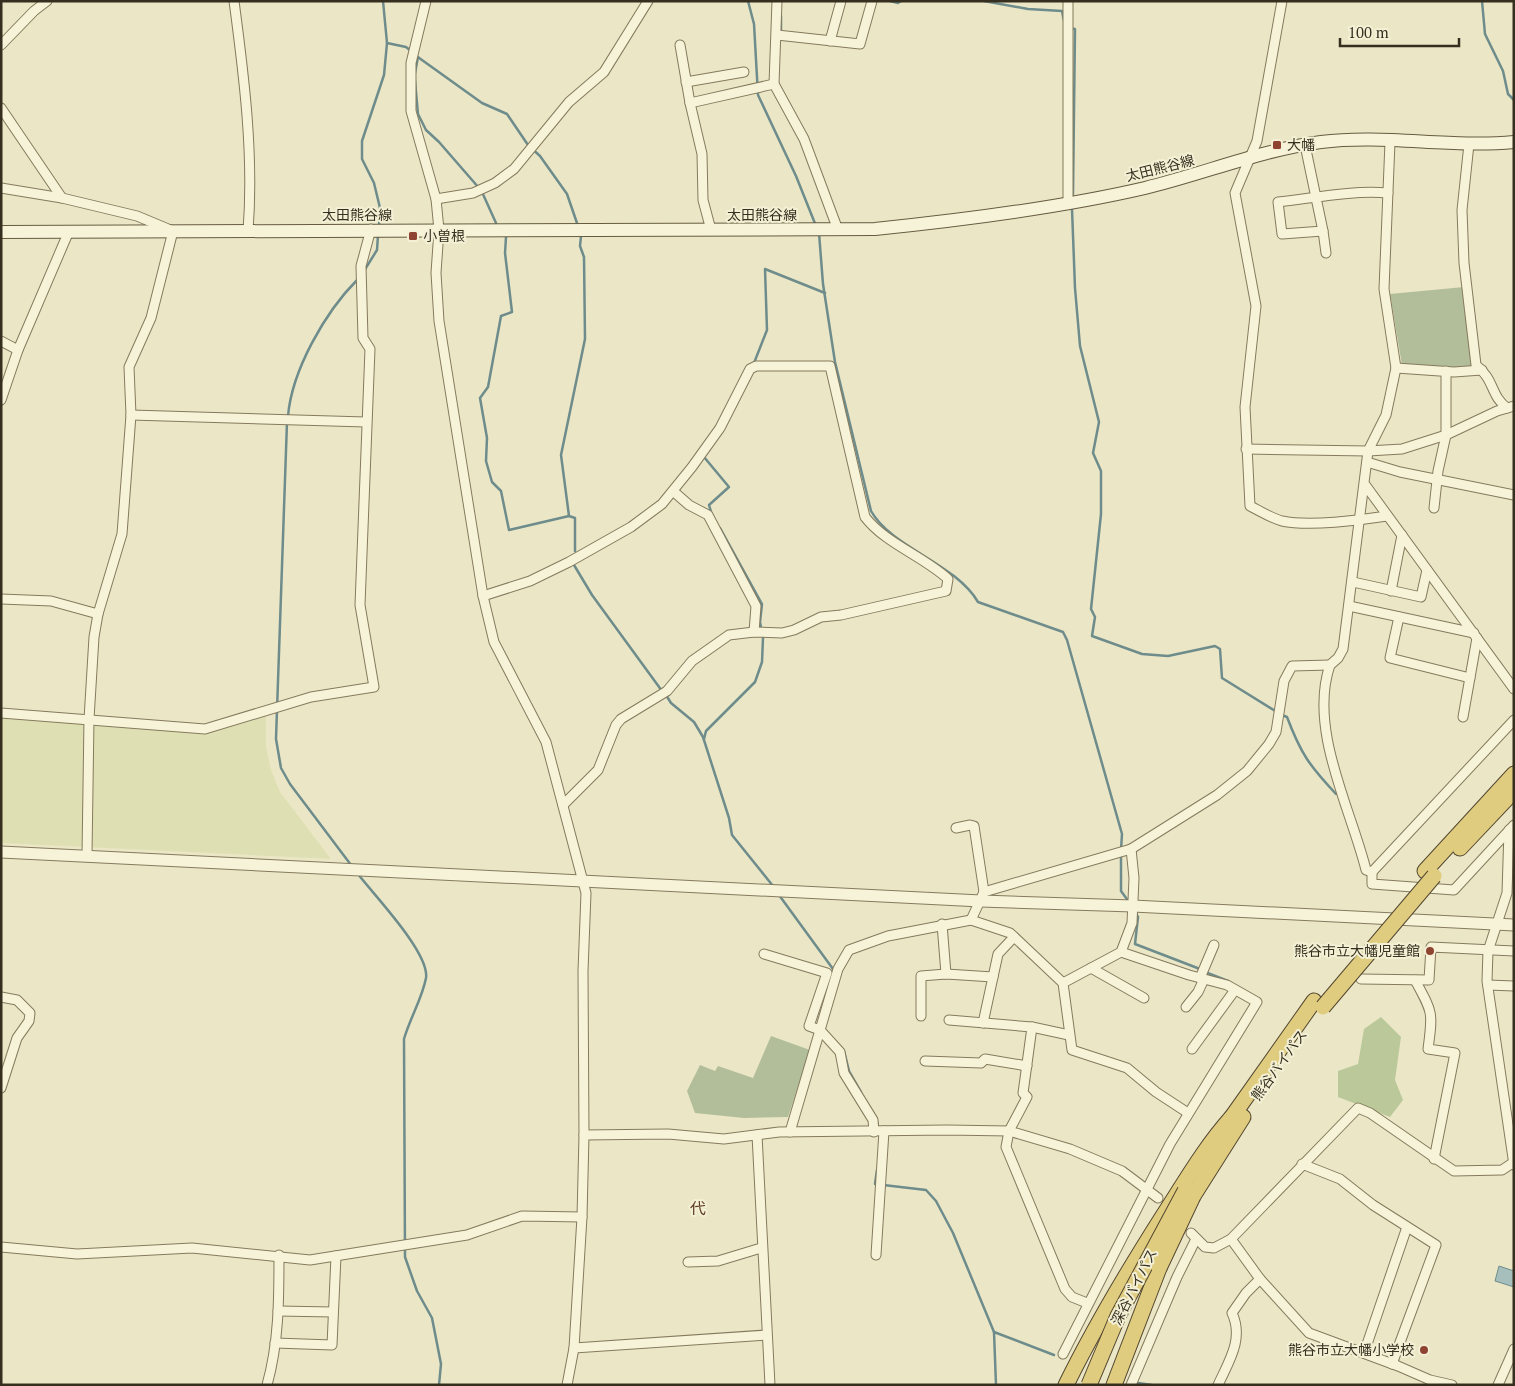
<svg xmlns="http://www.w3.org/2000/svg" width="1515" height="1386" viewBox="0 0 1515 1386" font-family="'PT Serif','Noto Sans JP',serif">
<rect width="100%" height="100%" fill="#ebe7c6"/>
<!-- farmland -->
<path fill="#dee0b3" d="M260,713L266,716V746L271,770L280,792L331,859L1,843V717L208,728Z"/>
<!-- green -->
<path fill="#bac89a" d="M1381,1017L1401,1037L1395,1080L1403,1100L1390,1117L1338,1097V1071L1358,1064L1364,1029Z"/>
<!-- cemetery -->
<g fill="#b2be99">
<path d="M1464,287L1474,368L1402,365L1390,294Z"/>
<path d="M771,1036L810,1050L788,1117L744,1118L695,1113L687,1091L700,1065L715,1071L718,1066L753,1078Z"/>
</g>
<!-- water -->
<path fill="#a7bfbc" stroke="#6e8c8b" d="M1499,1266L1514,1271V1287L1495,1281Z"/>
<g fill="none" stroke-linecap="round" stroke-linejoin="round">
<!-- stream -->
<g stroke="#6e8c8b" stroke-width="2.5">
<path d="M748,1L754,24L758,95L796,176L816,226"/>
<path d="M890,1L898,3L901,1"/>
<path d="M984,1L1028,9L1062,11L1064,21"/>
<path d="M1482,1L1485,34L1503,71L1508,94L1514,100"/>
<path d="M781,16V33"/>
<path d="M1069,28L1075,29L1073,194"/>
<path d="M387,43L406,47L411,51"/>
<path d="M415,55L482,103L507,114L528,145L540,156L567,194L578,226"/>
<path d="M415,73L418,57"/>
<path d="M415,81L418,114L426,130L439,142L479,188"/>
<path d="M482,192L496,223"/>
<path d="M1072,209L1075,288L1080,346L1099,422L1093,453L1101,471V514L1091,609L1095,617L1092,636L1142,654L1168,656L1215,646L1220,649L1222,678L1277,712"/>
<path d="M379,227L380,208L374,183L362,159V141L384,75L387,43L383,1"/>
<path d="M819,233L823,284L835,362L871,511C892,548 955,563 978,602L1063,632L1067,640L1122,834L1121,850"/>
<path d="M506,237L505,253L512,312L501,316L488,387L480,398L487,438L486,461L492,482L501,491L509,530L569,516L575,518V551"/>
<path d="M364,271L377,250L378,235"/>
<path d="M754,363L767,330L765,269L825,293"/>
<path d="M288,416C292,370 325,312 358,279"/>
<path d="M287,422L276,739L281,768L290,784L351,865"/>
<path d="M706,454L704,457L729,487L709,505L712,515"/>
<path d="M569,516L561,455L585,339L584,257L580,246L581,236"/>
<path d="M574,565L592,595L662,691"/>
<path d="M666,695L671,703L694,722L703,737L729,818L732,835L773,886"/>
<path d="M1282,715L1287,717C1301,754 1309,765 1336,794"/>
<path d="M704,739L706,731L755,682L762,662L763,638L760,622L762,604L720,528"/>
<path d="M1121,855V891L1129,902"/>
<path d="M358,874C373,894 430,953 426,978C422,999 410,1018 404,1039L405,1257L417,1291L432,1318L441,1364L439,1385"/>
<path d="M779,895L833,969L828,988"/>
<path d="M1136,913L1138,917L1135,944L1200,969"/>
<path d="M1205,972L1228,981"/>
<path d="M844,1051L849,1071L861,1092"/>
<path d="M876,1118L879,1130"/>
<path d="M877,1170L875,1184L926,1190L936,1201L953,1233L994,1332L996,1385"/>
<path d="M994,1332L1054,1355"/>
<path d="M1138,1383L1152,1385"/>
</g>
<!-- minor casing -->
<g stroke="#857a5d" stroke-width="11">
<g id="minor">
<path d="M234,1C244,76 254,155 248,231"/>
<path d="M426,1L411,63V111L436,199L439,230L436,273L439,321L483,596L494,642L546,742L586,893L583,971L584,1135L582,1217L574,1348L567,1385"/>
<path d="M777,1L774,84L804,139L838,230"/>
<path d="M1068,1V202"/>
<path d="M1282,1L1257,141L1235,193L1256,306L1245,407L1250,506C1260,511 1271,518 1282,521C1310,527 1359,520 1387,516"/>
<path d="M777,35L860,44L872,1"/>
<path d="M830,41L841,1"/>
<path d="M1,45L34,11L47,1"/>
<path d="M680,45L690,103L702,154L703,200L711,230"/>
<path d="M686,82L744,72"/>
<path d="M690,103L774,84"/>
<path d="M1,108L62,198"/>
<path d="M1390,142L1384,289L1396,368L1386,415L1368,451L1343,649L1338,658L1330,665C1308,729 1351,809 1366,870L1372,872L1514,720"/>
<path d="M1469,144L1462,210L1464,263L1476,365C1495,380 1490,395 1507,408"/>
<path d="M1305,145L1323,231L1282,234L1278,202C1314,198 1352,190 1388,193"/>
<path d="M1,188L62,198L137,216L173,231L151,318L129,367L131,415L122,534L98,614L94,637L89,719L87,855"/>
<path d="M436,199L473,193L495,183L514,169L569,102L604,72L648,1"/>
<path d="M1323,231L1326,253"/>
<path d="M1,341L18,350"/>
<path d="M1396,368L1454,372L1482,370"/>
<path d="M1,400L18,350L69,231"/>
<path d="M131,415L366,422"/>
<path d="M1246,449L1368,451L1402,449L1446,435L1497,411L1514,406"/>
<path d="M1367,462L1400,472L1514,495"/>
<path d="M1366,486L1514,689"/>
<path d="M673,491L689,505L708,515L756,606L754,632"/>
<path d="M1434,508L1438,471L1446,435V371"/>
<path d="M1353,582L1421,597L1427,570"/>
<path d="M1391,591L1402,535"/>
<path d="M483,596L530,581L569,562L631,527L662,504L692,467L720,428L750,369L756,366H830L865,517C886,544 923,556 948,579L946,591L841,615L821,617L794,630L782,633L754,632L729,635L692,661L667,691L621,719L616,725L598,770L563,805"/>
<path d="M1,599L51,601L98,614"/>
<path d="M1349,606L1474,633"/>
<path d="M1399,617L1390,658L1470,678"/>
<path d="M1,713L205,729L311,697L374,687L360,605L370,349L363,338L361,266L371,229"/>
<path d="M1463,717L1477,638"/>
<path d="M956,828L970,825L974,826L984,892"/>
<path d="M1509,830L1507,893L1488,951L1487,981L1514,1165"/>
<path d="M1131,849L1134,878L1132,923L1121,952L1063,983L1072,1050L1127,1068L1156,1092L1188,1113"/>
<path d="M1372,872V884L1454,890L1514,825"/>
<path d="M971,920L1010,933L1063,983"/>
<path d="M942,924L946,974"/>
<path d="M764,954L827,973L809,1026L820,1030L840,1052L844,1073L873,1120L874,1132"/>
<path d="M1091,968L1144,998"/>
<path d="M1200,978L1214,945"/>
<path d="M1361,979L1429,980L1431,947L1514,951"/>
<path d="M1415,980C1433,1013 1433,1012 1428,1049L1455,1053L1434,1159"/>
<path d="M1488,985L1514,986"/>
<path d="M1,997L17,1000L30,1013L29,1021L17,1038L1,1088"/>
<path d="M1186,1007L1198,992L1204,979"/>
<path d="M921,1016V976L946,974L993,977"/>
<path d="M949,1020L1032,1027L1069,1035"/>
<path d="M983,1023L998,954L1014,937"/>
<path d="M1032,1027L1023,1093L1027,1097L1009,1131L1006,1147L1065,1289L1072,1297L1087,1303"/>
<path d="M1192,1049L1235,990"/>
<path d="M925,1061L981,1063L985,1059L1027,1066"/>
<path d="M790,1132L838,969L849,950L888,936L971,920L984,892L1131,849L1217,795L1247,771L1269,744L1276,732L1284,681L1292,666L1330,665"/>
<path d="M584,1135L668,1134L724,1139L779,1132L947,1130L1009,1131L1070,1149L1122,1171L1158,1198"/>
<path d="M757,1135L770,1385"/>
<path d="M1302,1164L1340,1179L1373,1205L1436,1245L1392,1364"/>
<path d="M1191,1233L1205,1247L1214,1248L1231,1239L1358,1108L1370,1113L1454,1171L1502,1170L1514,1162"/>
<path d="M1231,1239L1260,1279L1309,1333L1398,1366L1430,1380L1452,1385"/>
<path d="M1,1247L77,1254L192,1248L310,1260L467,1235L522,1216L582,1217"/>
<path d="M876,1255L884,1131"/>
<path d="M688,1262L718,1261L761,1248"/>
<path d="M278,1311L333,1312"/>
<path d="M275,1343L332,1345L336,1256"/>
<path d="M574,1348L766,1335"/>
<path d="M1364,1353L1407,1227"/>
<path d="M1063,1354L1170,1144L1257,1002L1227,985L1189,975L1121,952"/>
<path d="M267,1385C279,1342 279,1299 279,1255"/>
<path d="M1131,1385L1177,1277L1196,1239"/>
<path d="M1218,1385C1229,1361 1244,1339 1232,1313L1246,1293L1260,1279"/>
<path d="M1498,1385L1514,1349"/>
</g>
</g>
<!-- tertiary casing -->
<g stroke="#857a5d" stroke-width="13">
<path id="tertiary" d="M1,852L981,901L1133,906L1514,925"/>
</g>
<!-- secondary casing -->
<g stroke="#665b40" stroke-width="14">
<path id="secondary" d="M1,232L875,229C963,220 1059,208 1145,188C1203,174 1261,150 1321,142C1383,134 1450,148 1514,142"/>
</g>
<!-- trunk casing -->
<g stroke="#534731" stroke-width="17">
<g id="trunk">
<path d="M1460,848L1514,791"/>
<path d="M1425,871L1514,774"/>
<path d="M1227,1124L1314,1001"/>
<path d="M1193,1196L1243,1117"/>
<path d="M1066,1385C1095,1326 1128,1271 1163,1216C1185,1182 1205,1147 1232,1117"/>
<path d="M1114,1385L1159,1268"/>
</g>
</g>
<!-- minor -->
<use href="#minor" stroke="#f6f3d8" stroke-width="9"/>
<!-- tertiary -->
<use href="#tertiary" stroke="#f6f3d8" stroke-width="11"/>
<!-- secondary -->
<use href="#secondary" stroke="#f6f3d8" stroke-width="12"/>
<!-- trunk -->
<use href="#trunk" stroke="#e0cc7e" stroke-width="15"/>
<!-- trunk-bridge casing -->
<g stroke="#534731" stroke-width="17" stroke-linecap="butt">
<g id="trunk-bridge">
<path d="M1323,1007L1434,876"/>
<path d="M1159,1268L1193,1196"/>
<path d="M1089,1385L1118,1316L1185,1191"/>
</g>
</g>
<!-- trunk-bridge -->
<use href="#trunk-bridge" stroke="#e0cc7e" stroke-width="15"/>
</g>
<!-- markers -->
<g fill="#8f4331" stroke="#f3f0d5" stroke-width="2">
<rect x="1272" y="140" width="10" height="10" rx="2.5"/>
<rect x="408" y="231" width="10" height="10" rx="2.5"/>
<circle cx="1430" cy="951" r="5"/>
<circle cx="1424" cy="1350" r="5"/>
</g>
<g text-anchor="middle" stroke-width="4" stroke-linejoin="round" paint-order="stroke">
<!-- poi labels -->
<g font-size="14" fill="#362f1f" stroke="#f3f0d5" text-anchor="start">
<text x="1287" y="150">大幡</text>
<text x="423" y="241">小曽根</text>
<text x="1420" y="956" text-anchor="end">熊谷市立大幡児童館</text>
<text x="1414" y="1355" text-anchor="end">熊谷市立大幡小学校</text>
</g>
<!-- street labels -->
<g font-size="14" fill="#362f1f" stroke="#f3f0d5">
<text transform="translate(1160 168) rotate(-14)" y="5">太田熊谷線</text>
<text x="357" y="220">太田熊谷線</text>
<text x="762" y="220">太田熊谷線</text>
<text transform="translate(1279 1065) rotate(-54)" y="5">熊谷バイパス</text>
<text transform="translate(1134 1287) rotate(-63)" y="5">深谷バイパス</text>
</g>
<!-- quarter labels -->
<g font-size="16" fill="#5f3b22" stroke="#f3f0d5">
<text x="698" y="1214">代</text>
</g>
</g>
<!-- border -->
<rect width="1515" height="1386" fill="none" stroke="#362f1f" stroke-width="5"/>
<!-- scale -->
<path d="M1340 38v8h119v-8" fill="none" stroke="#362f1f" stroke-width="2.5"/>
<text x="1348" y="38" font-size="15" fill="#362f1f" stroke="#f3f0d5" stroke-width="4" paint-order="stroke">100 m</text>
</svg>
